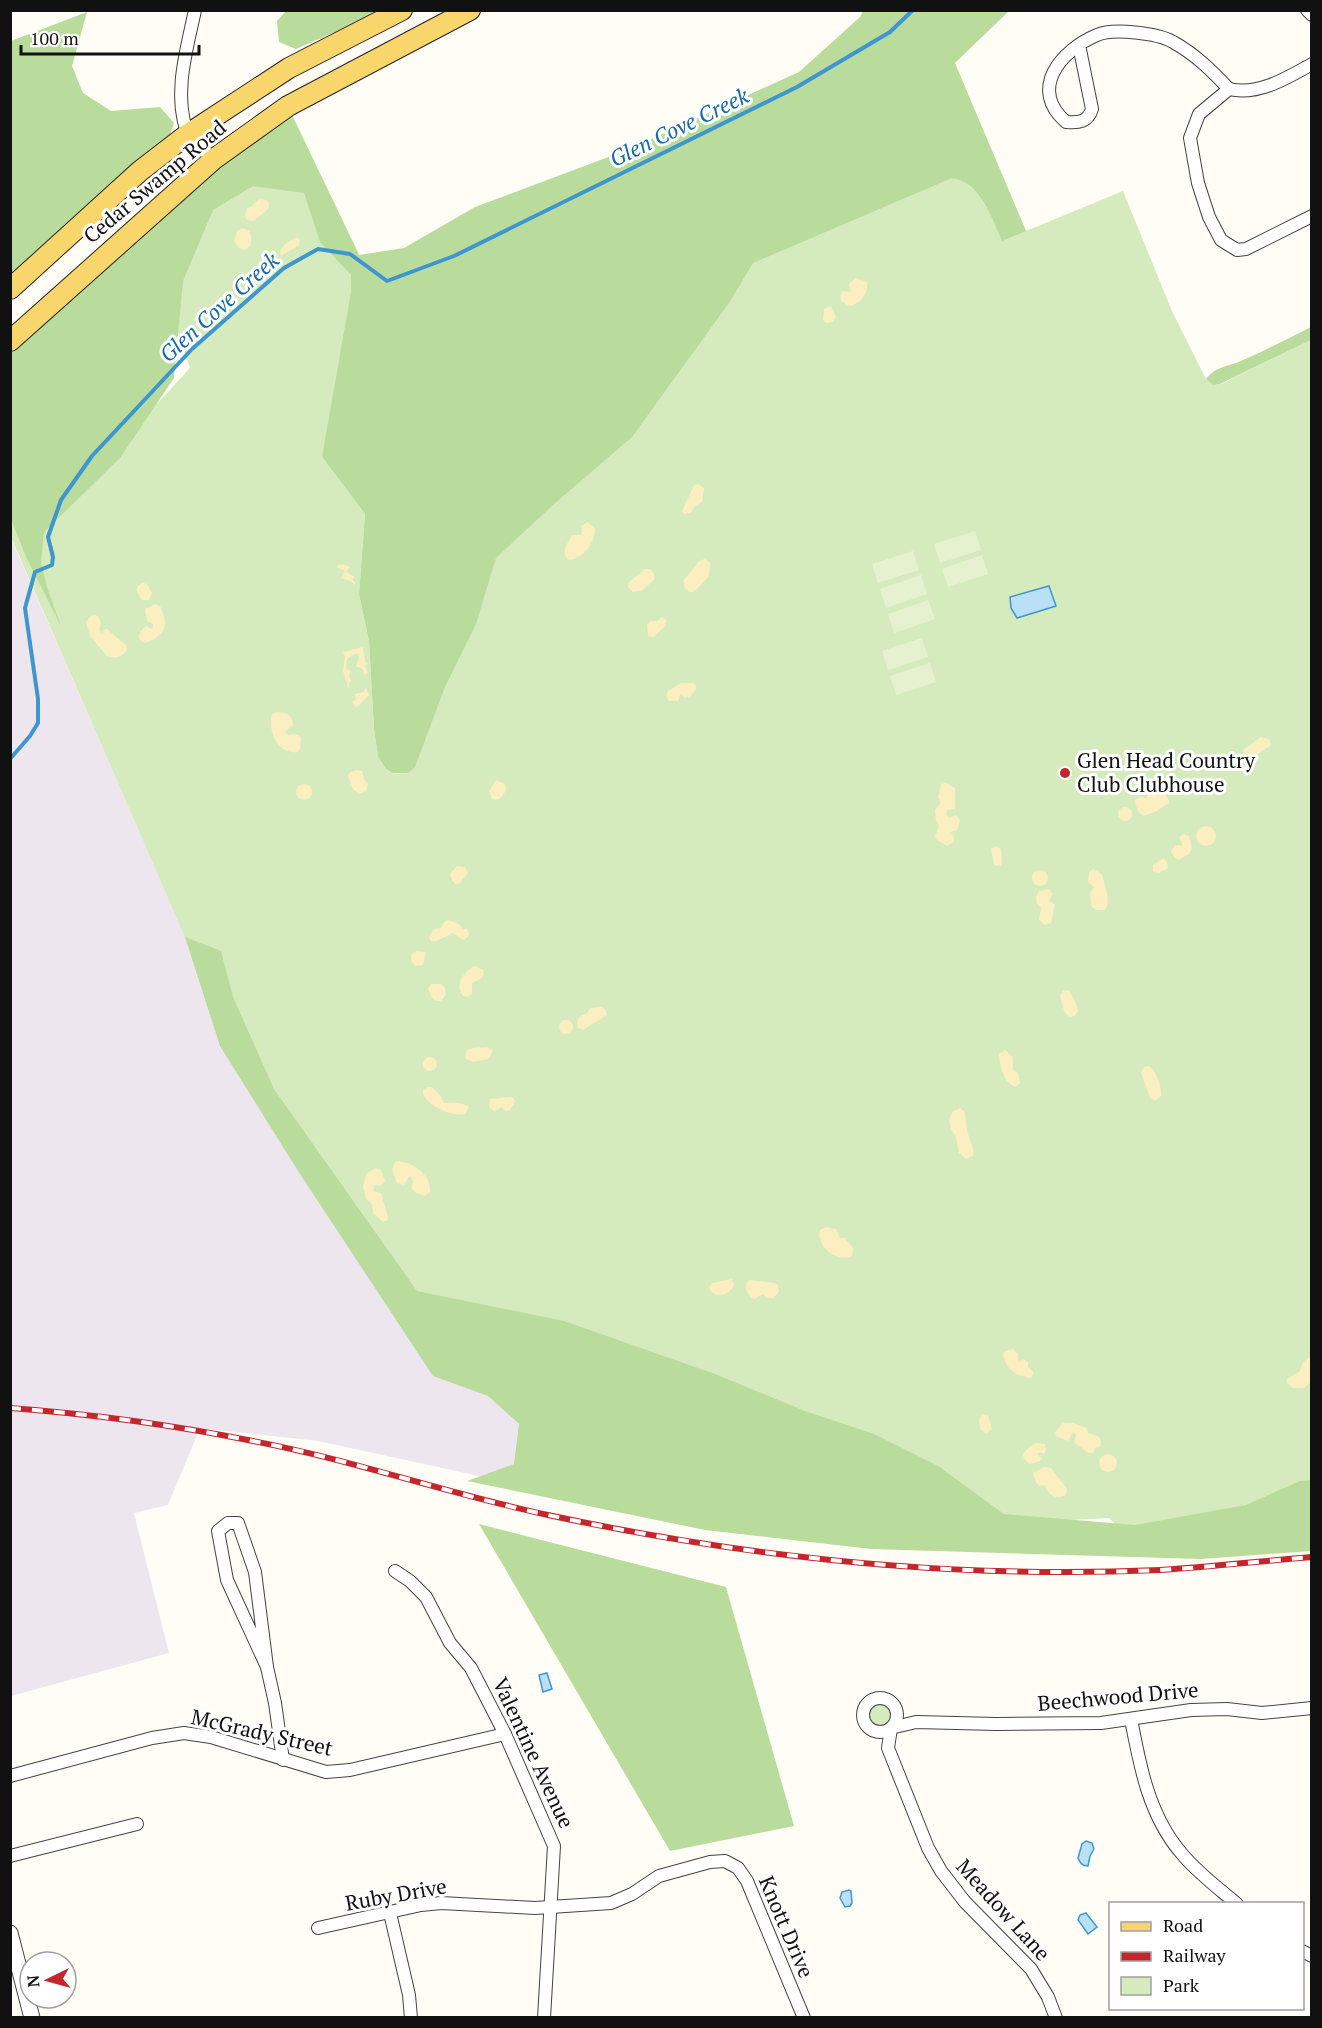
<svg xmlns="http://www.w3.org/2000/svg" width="1322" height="2028" viewBox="0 0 1322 2028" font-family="'PT Serif',serif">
<rect width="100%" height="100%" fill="#fffdf5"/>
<!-- industrial -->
<path fill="#eee6ef" d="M10,536L217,1009L555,1378L552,1492L318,1441L200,1428L168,1505L134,1513L169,1653L11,1696Z"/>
<!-- green -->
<g fill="#d5ebbd">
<path d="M294,119L369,275L322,457L365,514L359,594L369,641L374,729L378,756L385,768L392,773L400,774L479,541L725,250L983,131L1026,231L1123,191L1172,311L1206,379L1213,385L1221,384L1311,340V1501L1144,1554L1109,1518L998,1524L410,1298L274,1089L185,937L11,537L10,508L35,535L190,368L145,231Z"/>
<circle cx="879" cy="1714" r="11"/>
</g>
<!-- forest -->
<g fill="#b9dc9c">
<path d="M386,10L389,15L344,28L296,49L279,42L277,21L286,11Z"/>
<path d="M863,11H1009L955,63L1026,231L1002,241C992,218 980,181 952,178L753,263L729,303L632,437L553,505L496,558L476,624L445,687L415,767L408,773H392L385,768L378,756L374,729L369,641L359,594L365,514L322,457L351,292V275L320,242L304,193L253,186L213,210L183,281L174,378L120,458L44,532L41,563L48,590L61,626L26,557L11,519L10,349L288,107L359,255L404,248L475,207L627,150L799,72L860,17Z"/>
<path d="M87,12L72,66L83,93L111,111L160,107L174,123L168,141L11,288V41Z"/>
<path d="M1311,327V340L1220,384L1213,385L1206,379C1217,365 1229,367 1243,360C1266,350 1289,338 1311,327Z"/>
<path d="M185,937L221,951L233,997L274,1089L417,1291L564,1321L715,1374L805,1411L874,1434L938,1466L1004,1514L1135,1525L1246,1505L1300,1481L1311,1480V1551L1201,1559L871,1549L705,1530L467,1481L514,1464L519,1424L488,1396L433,1376L298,1171L220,1046Z"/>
<path d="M479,1524L726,1587L794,1826L670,1851Z"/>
</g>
<!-- sand -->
<g fill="#fbeec1">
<path d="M260,198L268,201L269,208L254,221L247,220L245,216L247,208L252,206Z"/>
<path d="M242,228L249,231L251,236V245L245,250L239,248L234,241L237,231Z"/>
<path d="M296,237L300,239L299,245L281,256L280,251L285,244Z"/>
<path d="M856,278L867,282C869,294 860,304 849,306L841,301L840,295L843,291L851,292L849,284Z"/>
<path d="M831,306L836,317L832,322L826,323L823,320L824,309Z"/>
<path d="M698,484L704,488L702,502L694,507L691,513L684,514L682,511L694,485Z"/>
<path d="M588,522L595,529C595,543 584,558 569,560C559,552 568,544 572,535H582L581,526Z"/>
<path d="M705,559L710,563L709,576L694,592H689L685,588L683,581L699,561Z"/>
<path d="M342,564L350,567L346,572L355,577L352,579L355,583L354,585L351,581L341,578L345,571L337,567L338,565Z"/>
<path d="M645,569H650L654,573V580L641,591L633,592L628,587L629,582Z"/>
<path d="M142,583L147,584L152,593L149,600H142L136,590L138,586Z"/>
<path d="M155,604L160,606C170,626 165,636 145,643L140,640L138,636L144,627L147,626L151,629L153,627V624L147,621L145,609Z"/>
<path d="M94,615L98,616L101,623L99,629L100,632L102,633L105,629H107L126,645L127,649C124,656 115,660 107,656L90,636L86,622L90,617Z"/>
<path d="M662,617L667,620L664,627L654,637L648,636L647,625L651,621H657Z"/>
<path d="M363,647L365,661L368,663L365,666L368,673L365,675L362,669L356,666L359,658L358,654H354L347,659L346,669L351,671L349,674L351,681L349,683V690L343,671L345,657L343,652Z"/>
<path d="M681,683H693L696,686V689L691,696L685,698L681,694L678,701H669L666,697L668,691Z"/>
<path d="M365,687L369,695L356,708L352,702L356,699L355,694L364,692Z"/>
<path d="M277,712C287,712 292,715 293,725L285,732L288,735L295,734L301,737L300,748L298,752C277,755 268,731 272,714Z"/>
<path d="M1261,737L1269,739L1271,744L1270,746L1250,759L1244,757L1243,750Z"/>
<path d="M357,770L362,771L364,779L368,784L366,791L359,794L353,789L348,776L350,772Z"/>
<path d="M496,780L505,784L506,790C503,796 499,802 492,799L489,791Z"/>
<path d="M946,783L955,788V809L947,810L946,815L949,817L956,815L960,820L957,830L951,832L954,838V842L947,846L937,840L935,836L939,826L936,821L935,810L941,802L938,798L941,784Z"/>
<circle cx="304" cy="792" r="8"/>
<path d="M1155,787C1161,788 1169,797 1169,803L1155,812L1143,816L1139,813L1134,801L1140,797L1147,798L1148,790Z"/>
<circle cx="1125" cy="814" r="7"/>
<circle cx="1206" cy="836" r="10"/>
<path d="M1184,834L1189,836L1192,849L1189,854L1178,860L1174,857L1171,851L1175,845L1182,846V843L1179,838Z"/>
<path d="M996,846L1001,849L1002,863L1000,866L994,865L991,849Z"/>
<path d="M1164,858L1168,865L1167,869L1158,873L1153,871V865Z"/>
<path d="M457,866L465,867L468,873L460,883L456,884L452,881L450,874Z"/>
<path d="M1093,869L1102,874C1104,883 1110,898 1107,907L1104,910H1096L1091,906L1090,893L1094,887L1088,882L1089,872Z"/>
<circle cx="1040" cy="878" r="8"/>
<path d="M1049,889L1053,894L1049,901L1055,905L1051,923L1045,925L1039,920L1041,908L1037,904L1036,897L1039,891Z"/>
<path d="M449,920L459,924L463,929H467L469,934L468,937L463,940L453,933L434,942L431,941L429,938C431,931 434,928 441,928L445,921Z"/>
<path d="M416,951L426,952L423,965L415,966L411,960V955Z"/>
<path d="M475,966L483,970C486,980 477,979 472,984V994L467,997L463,996C454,984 464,971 475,966Z"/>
<path d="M431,984H441L445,988L446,994L441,1001H436L432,998L428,989Z"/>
<path d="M1064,990L1070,991L1077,1006L1078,1012L1074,1016L1069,1017L1064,1011L1060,995Z"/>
<path d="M601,1007L605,1009L607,1015L583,1030L578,1028L577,1024L579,1017L587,1013L590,1008Z"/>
<circle cx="566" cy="1027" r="7"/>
<path d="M487,1047L493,1051L488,1059L473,1062L465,1058L467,1050C473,1047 479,1048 487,1047Z"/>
<path d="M1005,1050L1013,1057V1070L1018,1073L1020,1083L1015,1087C1003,1081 1000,1067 999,1054Z"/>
<circle cx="430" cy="1064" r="7"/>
<path d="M1149,1066C1156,1071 1162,1087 1161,1096L1155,1101L1150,1098L1141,1072L1144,1067Z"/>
<path d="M427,1087H432L441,1096L444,1103C450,1103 463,1101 469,1107L465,1114C450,1116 430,1107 423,1094V1090Z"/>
<path d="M511,1097L514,1098L515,1102L510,1110L506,1111L501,1107L494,1111L489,1107L490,1099Z"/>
<path d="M960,1108L965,1112L967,1131L974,1152L973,1156L966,1159L959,1153L956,1137L951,1129L949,1120L953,1111Z"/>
<path d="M396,1161C412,1161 432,1175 430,1192L425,1196L416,1193L411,1188L413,1181L411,1177L408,1178L404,1185L397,1183L392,1169Z"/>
<path d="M376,1168L381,1170L385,1181L381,1186L375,1185L373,1188L374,1191L381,1193L388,1217V1220L383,1222L373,1213L372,1204L366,1199L363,1186L367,1173Z"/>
<path d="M826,1227L836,1229L840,1238H845L853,1248L852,1256C836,1263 816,1246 820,1230Z"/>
<path d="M732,1279L734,1285C730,1294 720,1298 711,1292L709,1287L712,1283Z"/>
<path d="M749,1280L775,1283L778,1285L779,1292L773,1298H767L763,1294L754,1299C746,1295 743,1286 749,1280Z"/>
<path d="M1013,1349L1018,1354V1361L1024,1359L1028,1362V1367L1034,1372L1031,1378C1016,1376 1006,1370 1003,1354L1005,1351Z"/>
<path d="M1311,1357V1382L1304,1388H1293L1287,1383V1379L1300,1371C1302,1365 1303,1359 1311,1357Z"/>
<path d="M982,1414L988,1415L992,1429L987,1433C978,1431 977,1421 982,1414Z"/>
<path d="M1063,1423H1073L1087,1428L1088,1433C1096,1436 1104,1435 1100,1447L1095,1448L1093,1453H1088L1074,1442L1076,1435L1073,1432L1068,1441L1056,1436L1055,1432Z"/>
<path d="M1037,1443L1045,1444L1046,1450L1044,1454L1040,1452L1037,1454L1041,1458L1040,1461L1030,1464L1024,1459L1023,1454L1030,1446Z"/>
<circle cx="1108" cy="1463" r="9"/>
<path d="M1044,1467L1051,1468L1067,1489L1066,1495C1056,1501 1047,1494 1045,1485L1039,1486L1036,1482L1033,1473Z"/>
</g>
<!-- pitch -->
<g fill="#e6f2cf">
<path d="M975,531L981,550L940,563L934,544Z"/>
<path d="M913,551L919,570L878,583L872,564Z"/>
<path d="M982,555L988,574L948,587L942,569Z"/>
<path d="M921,575L927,594L886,608L880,589Z"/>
<path d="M928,600L935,619L894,633L888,614Z"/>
<path d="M922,638L928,657L888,670L882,651Z"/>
<path d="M930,663L936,682L896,695L890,676Z"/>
</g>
<!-- water -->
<g fill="#b9e0f7" stroke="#3f96cf" stroke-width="1.5">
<path d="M1049,586L1056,606L1017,618L1011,608L1010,597Z"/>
<path d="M547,1673L552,1689L543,1692L539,1675Z"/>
<path d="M1086,1841L1092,1843L1094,1849L1090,1856L1088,1866C1082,1866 1080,1863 1078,1858L1082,1844Z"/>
<path d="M849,1890L851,1891L852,1903L850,1906L845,1907L840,1898L842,1892Z"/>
<path d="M1086,1913L1097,1927L1088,1934L1078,1920L1080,1915Z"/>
</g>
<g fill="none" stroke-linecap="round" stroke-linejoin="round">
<!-- stream -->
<path stroke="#3f96cf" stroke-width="4" d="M10,759L30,736L38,723V699L25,608L35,572L52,565L53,557L48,537L61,500L92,456L192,349L284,268L318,249L350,254L387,281L454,256L797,87L890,32L913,10"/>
<!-- minor casing -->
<g stroke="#444" stroke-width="14">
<g id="minor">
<path d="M195,10C187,49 173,93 187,132C191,142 206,152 214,159"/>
<path d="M1307,10L1312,15"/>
<path d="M1079,45L1092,109C1088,122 1079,123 1066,122C1028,89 1061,50 1097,35C1113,28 1158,33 1173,42C1195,54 1212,71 1229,89"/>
<path d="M1229,89L1199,114L1190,138L1198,183L1209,217L1221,240L1237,250L1246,249L1312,216"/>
<path d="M1229,89C1258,96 1287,78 1312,64"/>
<path d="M228,1523H238L255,1572L267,1667L227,1580L218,1531Z"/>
<path d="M395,1571L410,1581L426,1597L450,1643L471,1668L505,1734L554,1846L544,2018"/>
<path d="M267,1667L275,1703L283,1760"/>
<circle cx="880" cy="1715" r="17"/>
<path d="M1131,1719C1140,1767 1149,1816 1182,1854C1198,1873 1218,1888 1237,1904"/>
<path d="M10,1776L152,1738L184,1733L211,1737L326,1772L350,1770L505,1734"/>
<path d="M10,1856L137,1824"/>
<path d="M390,1913L409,1995L411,2018"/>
<path d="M318,1928L421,1905L441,1903L535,1908L611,1903L632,1894L659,1876L710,1862L725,1861L738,1868L747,1881L804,2018"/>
<path d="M1302,1951L1312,1956"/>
<path d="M1056,2018L1048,1997L1031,1969L965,1902L941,1871L928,1848L888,1748L891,1728L916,1722L996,1724L1101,1723L1191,1710L1227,1709L1262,1713L1312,1708"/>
</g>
</g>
<!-- tertiary casing -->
<g stroke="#444" stroke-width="17">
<path id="tertiary" d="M10,1933L32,2018"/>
</g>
<!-- primary casing -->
<g stroke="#222" stroke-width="22">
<g id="primary">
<path d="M10,289L140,171L188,134L289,68L402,10"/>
<path d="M10,341L214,159L288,106L470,10"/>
</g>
</g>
<!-- minor -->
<use href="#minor" stroke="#fff" stroke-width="12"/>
<!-- tertiary -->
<use href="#tertiary" stroke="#fff" stroke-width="15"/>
<!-- primary -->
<use href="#primary" stroke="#f9d66b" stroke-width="20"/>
<!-- rail casing -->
<g stroke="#c4262e" stroke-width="6">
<path id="rail" d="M10,1408C92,1414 173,1425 253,1441C353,1460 449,1494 548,1515C749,1558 954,1579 1160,1570C1210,1567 1261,1561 1312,1557"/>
</g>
<!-- rail -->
<use href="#rail" stroke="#fff" stroke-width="4" stroke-dasharray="11" stroke-linecap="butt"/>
</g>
<!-- markers -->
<circle fill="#c4262e" stroke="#fff" stroke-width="2" cx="1065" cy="773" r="6"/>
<g text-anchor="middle" stroke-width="6" stroke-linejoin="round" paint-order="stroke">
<!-- street labels -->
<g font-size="21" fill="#111" stroke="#fff">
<text transform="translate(155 182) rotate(-40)" y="7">Cedar Swamp Road</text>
<text transform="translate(1118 1697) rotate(-5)" y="7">Beechwood Drive</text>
<text transform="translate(262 1733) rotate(13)" y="7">McGrady Street</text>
<text transform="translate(533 1753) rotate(65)" y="7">Valentine Avenue</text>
<text transform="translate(396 1895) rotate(-10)" y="7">Ruby Drive</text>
<text transform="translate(1003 1910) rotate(48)" y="7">Meadow Lane</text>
<text transform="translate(786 1927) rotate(67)" y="7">Knott Drive</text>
</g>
<!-- poi labels -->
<g font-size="21" fill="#111" stroke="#fff" text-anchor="start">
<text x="1077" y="768">Glen Head Country<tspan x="1077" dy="24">Club Clubhouse</tspan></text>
</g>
<!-- water labels -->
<g font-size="22" font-style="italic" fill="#1768a6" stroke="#fff">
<text transform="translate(679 127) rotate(-26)" y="8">Glen Cove Creek</text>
<text transform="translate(219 307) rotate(-42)" y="8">Glen Cove Creek</text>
</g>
</g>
<!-- border -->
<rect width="1322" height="2028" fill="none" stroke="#111111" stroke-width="24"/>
<!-- legend -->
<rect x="1109" y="1902" width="195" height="108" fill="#ffffff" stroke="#a0a0a0" stroke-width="1.5"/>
<rect x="1121" y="1922" width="30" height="9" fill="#f9d66b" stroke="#a0a0a0" stroke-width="1.5"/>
<text x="1163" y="1932" font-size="18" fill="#111111">Road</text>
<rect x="1121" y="1952" width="30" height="9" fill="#c4262e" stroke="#a0a0a0" stroke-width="1.5"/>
<text x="1163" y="1962" font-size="18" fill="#111111">Railway</text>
<rect x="1121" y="1977" width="30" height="18" fill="#d5ebbd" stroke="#a0a0a0" stroke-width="1.5"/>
<text x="1163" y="1992" font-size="18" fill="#111111">Park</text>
<!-- north arrow -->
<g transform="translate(48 1980) rotate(265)"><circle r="28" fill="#ffffff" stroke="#a0a0a0" stroke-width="1.5"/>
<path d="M0-4.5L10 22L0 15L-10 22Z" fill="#c4262e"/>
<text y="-9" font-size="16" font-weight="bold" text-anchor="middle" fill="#111111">N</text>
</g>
<!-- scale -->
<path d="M21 45v9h178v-9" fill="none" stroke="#111111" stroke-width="3"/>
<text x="30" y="45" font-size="18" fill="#111111" stroke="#ffffff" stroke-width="4.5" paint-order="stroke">100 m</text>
</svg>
